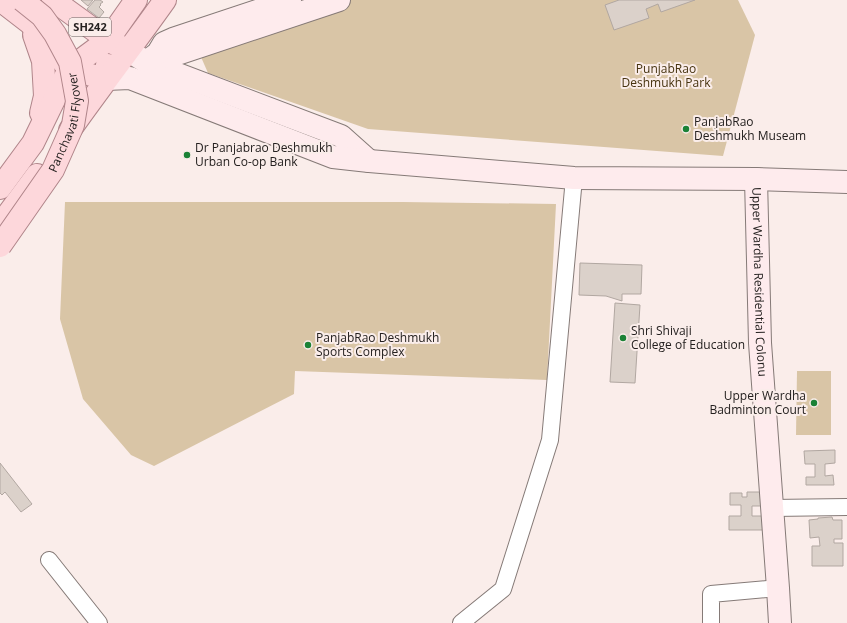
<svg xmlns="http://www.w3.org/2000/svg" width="847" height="623" viewBox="0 0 847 623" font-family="'Open Sans',sans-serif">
<rect width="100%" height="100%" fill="#faedea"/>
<!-- green -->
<g fill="#d9c5a6">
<path d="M328,0H738L755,35L723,156L368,129L208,73L201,57Z"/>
<path d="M65,202H403L556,204L547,380L295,371L294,394L154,466L131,455L83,399L60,319Z"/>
<path d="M797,371H831V435H796Z"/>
</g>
<!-- building -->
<g fill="#dbd1ca" stroke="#b1a7a1">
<path d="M81,0H93L88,6Z"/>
<path d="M95,0H100L103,2L100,4L101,5L99,7L104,12L99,18L87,9Z"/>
<path d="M619,0H695L661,12L658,4L646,9L649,18L614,30L605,5Z"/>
<path d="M580,263L642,265L641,294H622V301L606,296L579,295Z"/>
<path d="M615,303L640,305L635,383L610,382Z"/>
<path d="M835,450V463L825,464V476L833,475L834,485H806V477H815V464H805L804,451Z"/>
<path d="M0,463L32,504L21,512L5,492L2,495L0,493Z"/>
<path d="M747,492H762V506H752V516H762L763,530H729V516H741V505H730V493H742V497H747Z"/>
<path d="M832,517L833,520H842V539H834V543H843V566H812V546H820L819,537L810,538L809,520L818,519V518Z"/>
</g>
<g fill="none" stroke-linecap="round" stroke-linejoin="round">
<!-- street casing -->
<g stroke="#857a77" stroke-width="18">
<g id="street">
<path d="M772,508L847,507"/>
<path d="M49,560L99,623"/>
<path d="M461,623L503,589L550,440L574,178"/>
<path d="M711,623V594L778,588"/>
</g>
</g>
<!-- secondary casing -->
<g stroke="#857a77" stroke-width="24">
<g id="secondary">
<path d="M129,51L146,62L341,136L369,161"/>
<path d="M158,53L168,57L339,0"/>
<path d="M150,59L158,53L164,43L173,39L290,0"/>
<path d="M106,79L130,78L333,157L369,161L574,178L756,179L847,182"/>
<path id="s1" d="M756,179L760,343L778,588L780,623"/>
</g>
</g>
<!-- primary casing -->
<g stroke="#b0858a" stroke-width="24">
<g id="primary">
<path d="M0,0L30,23L69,69L106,79L107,65"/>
<path d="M53,0L108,40L119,46"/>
<path d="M34,35L43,61L45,96L41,113"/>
<path d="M70,130C101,86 134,44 165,0"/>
<path d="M0,188L33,143L69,69L108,40L136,0"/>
<path d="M0,225L37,175"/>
</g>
</g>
<!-- street -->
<use href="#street" stroke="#fff" stroke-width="16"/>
<!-- secondary -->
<use href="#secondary" stroke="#feebed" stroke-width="22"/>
<!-- primary -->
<use href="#primary" stroke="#fdd7db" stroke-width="22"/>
<!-- primary-bridge casing -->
<g stroke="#b0858a" stroke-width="24" stroke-linecap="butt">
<g id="primary-bridge">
<path id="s2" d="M0,246L53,170L73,125L77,101L70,62L55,34L42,16L22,0"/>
</g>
</g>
<!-- primary-bridge -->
<use href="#primary-bridge" stroke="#fdd7db" stroke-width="22"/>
</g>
<!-- markers -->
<g fill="#1b8236" stroke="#faedea" stroke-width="1.5">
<circle cx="686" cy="129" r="4"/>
<circle cx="187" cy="155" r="4"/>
<circle cx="623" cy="338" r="4"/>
<circle cx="308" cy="345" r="4"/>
<circle cx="814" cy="403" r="4"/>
</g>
<g text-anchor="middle" stroke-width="4" stroke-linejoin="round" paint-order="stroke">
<!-- shield labels -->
<rect fill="#faedea" stroke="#645e5c" stroke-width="1" x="69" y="18" width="42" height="18" rx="3"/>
<g font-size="11" font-weight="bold" fill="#24201f">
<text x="90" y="31">SH242</text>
</g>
<!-- park labels -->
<g font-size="12" fill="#46330f" stroke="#faedea">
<text x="666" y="73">PunjabRao<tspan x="666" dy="14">Deshmukh Park</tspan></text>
</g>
<!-- street labels -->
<g font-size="12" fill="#24201f" stroke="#faedea">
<text dy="4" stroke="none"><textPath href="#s2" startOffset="143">Panchavati Flyover</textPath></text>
<text dy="4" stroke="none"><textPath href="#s1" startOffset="103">Upper Wardha Residential Colonu</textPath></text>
</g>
<!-- poi labels -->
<g font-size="12" fill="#24201f" stroke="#faedea" text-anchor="start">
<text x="694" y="126">PanjabRao<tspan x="694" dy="14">Deshmukh Museam</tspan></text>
<text x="195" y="152">Dr Panjabrao Deshmukh<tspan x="195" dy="14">Urban Co-op Bank</tspan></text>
<text x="631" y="335">Shri Shivaji<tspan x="631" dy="14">College of Education</tspan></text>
<text x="316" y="342">PanjabRao Deshmukh<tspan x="316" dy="14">Sports Complex</tspan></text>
<text x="806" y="400" text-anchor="end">Upper Wardha<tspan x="806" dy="14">Badminton Court</tspan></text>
</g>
</g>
</svg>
